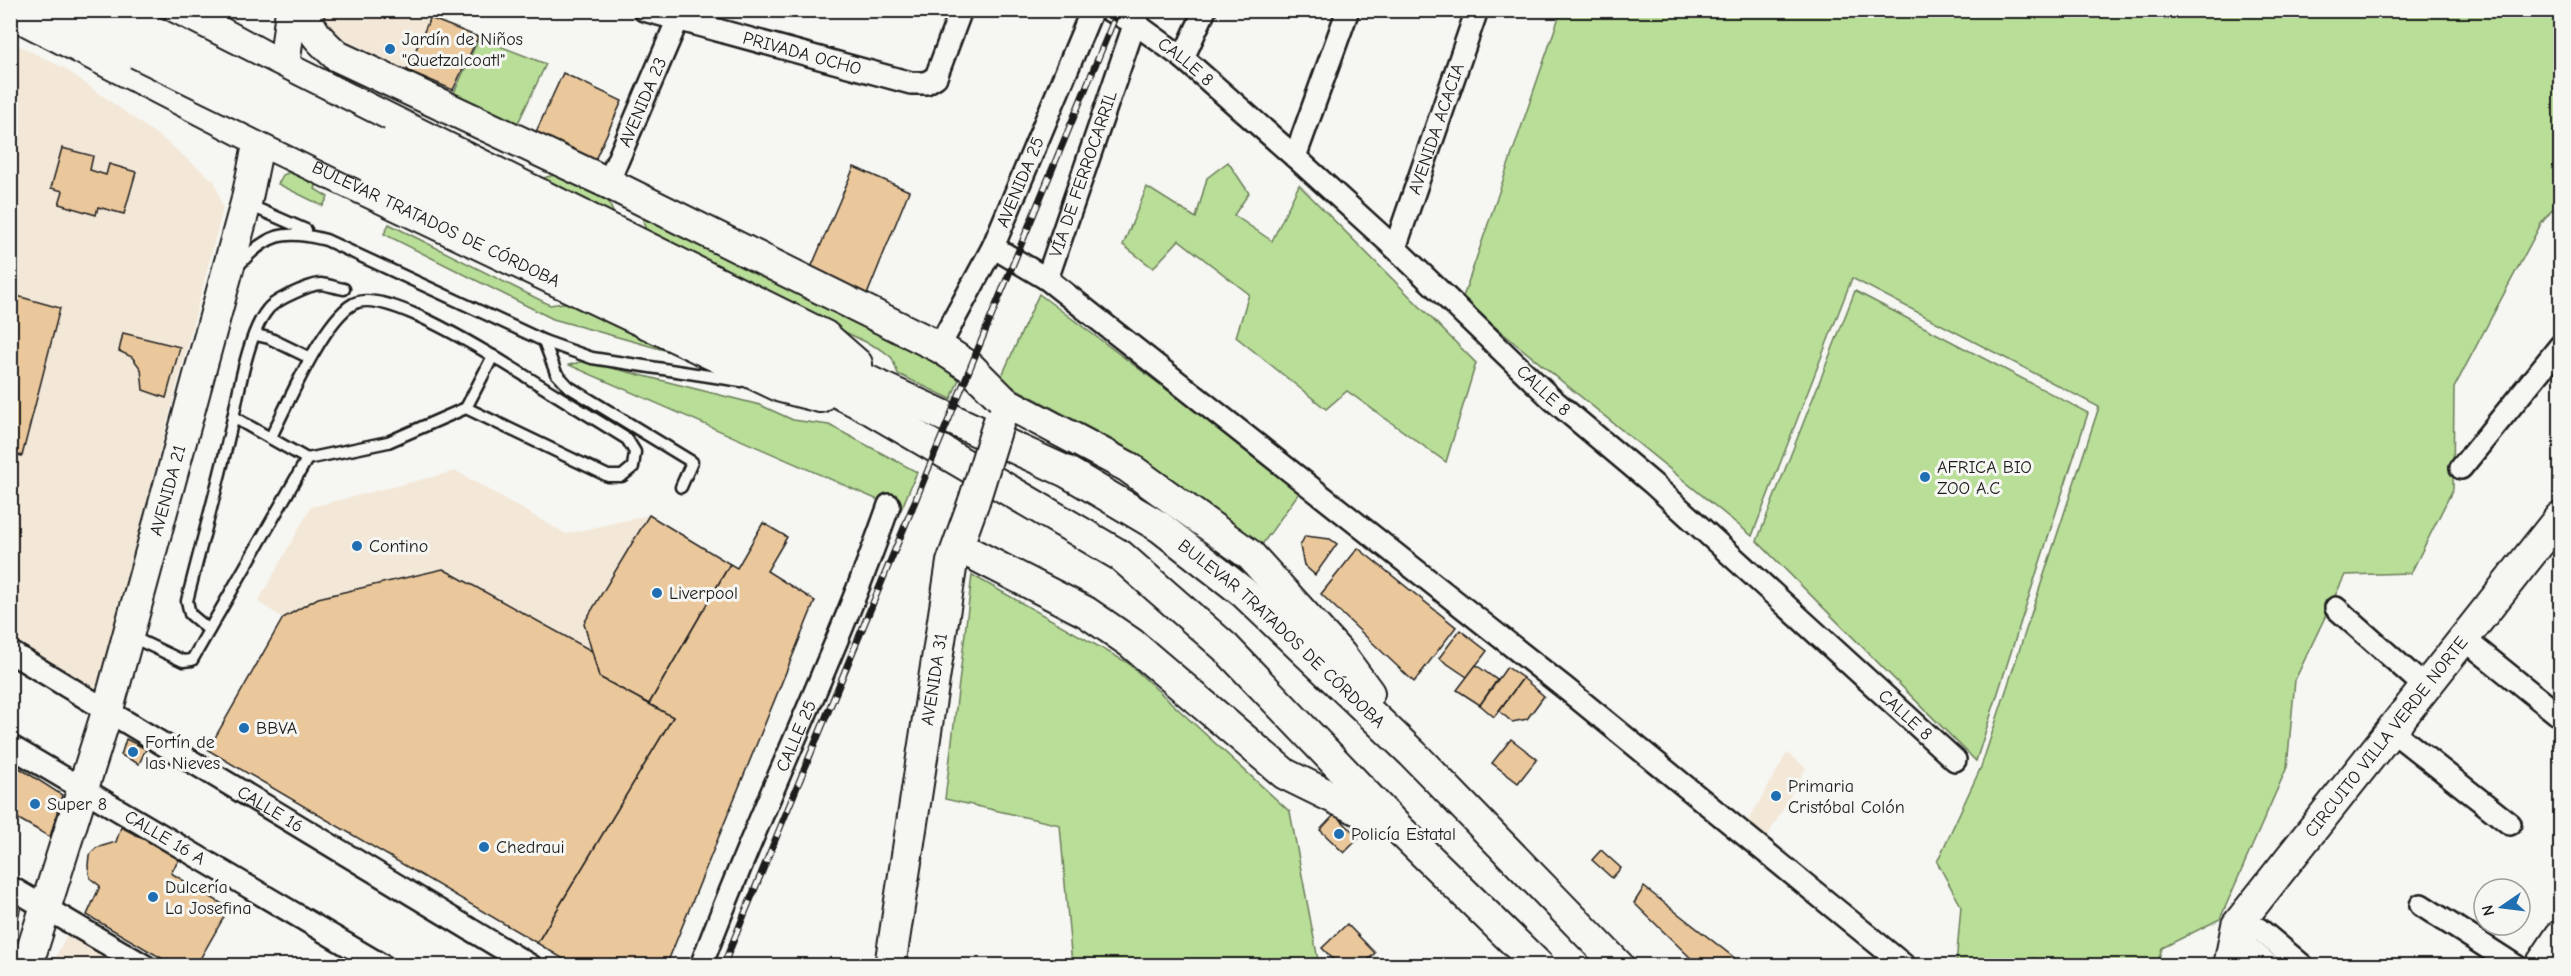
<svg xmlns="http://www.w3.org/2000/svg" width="2571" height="976" viewBox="0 0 2571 976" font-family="'Comic Neue',sans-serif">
<rect width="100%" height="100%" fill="#f6f6f2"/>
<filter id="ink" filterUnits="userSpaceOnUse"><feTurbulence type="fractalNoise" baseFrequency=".0167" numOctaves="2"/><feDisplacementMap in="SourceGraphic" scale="12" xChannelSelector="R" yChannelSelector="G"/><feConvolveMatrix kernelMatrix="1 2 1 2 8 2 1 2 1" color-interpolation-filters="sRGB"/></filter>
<g filter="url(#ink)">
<!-- built -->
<g fill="#f3e8d8">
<path d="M318,10H413L430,18L407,70L321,29Z"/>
<path d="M10,41L64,68L167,142L215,182L223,209L97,693L11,645Z"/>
<path d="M456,471L566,534L649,515L584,623L592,651L443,569L318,598L283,618L258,602L311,507Z"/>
<path d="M1787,753L1806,768L1766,839L1746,825Z"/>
<path d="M67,934L120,965H52Z"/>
</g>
<!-- green -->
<g fill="#b9de98" stroke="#6a7d5a" stroke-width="1.5">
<path d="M1561,11H2560V200L2541,224L2454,388L2453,489L2411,573L2345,575L2295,680L2287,767L2220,919L2162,948L2157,965H2044L2034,958L2028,965H1956L1961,906L1937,862L1981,767L2099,407L1852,278L1752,536L1462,300Z"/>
<path d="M479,38L546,64L517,125L453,95Z"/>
<path d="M1228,162L1249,193L1234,215L1272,241L1299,185L1476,363L1446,462L1347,391L1326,409L1236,337L1249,294L1179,240L1153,268L1123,245L1147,187L1196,218L1207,178Z"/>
<path d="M297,169L318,180L315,189L328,197L323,206L278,184L283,175Z"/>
<path d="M561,173L605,193L615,217L540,179Z"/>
<path d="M641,213L961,374L951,399L898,374L892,358L882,350L647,235Z"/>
<path d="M389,224L550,305L570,302L682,355L553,319L384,234Z"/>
<path d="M1855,291L2088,413L1976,761L1757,541Z"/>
<path d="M1039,294L1301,490L1261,546L1135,452L1000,380Z"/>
<path d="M584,361L760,405L793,420L829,425L917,472L901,510L569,365Z"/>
<path d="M972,575L1128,663L1290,812L1319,965H1072L1060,825L945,799Z"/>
</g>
<!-- building -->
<g fill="#ebc89c" stroke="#1c1c1c" stroke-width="1.5">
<path d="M430,18L478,37L453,90L407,70Z"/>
<path d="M563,73L622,101L594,162L536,132Z"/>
<path d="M62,148L93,156L90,170L106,175L109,164L136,172L124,214L98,207L96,215L59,204L63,191L51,188Z"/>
<path d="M854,167L909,191L864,302L808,275Z"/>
<path d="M10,294L60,308L22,456L10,453Z"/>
<path d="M123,333L180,347L166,398L143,390L141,369L132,357L119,351Z"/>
<path d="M649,515L730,564L649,704L599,677L584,623Z"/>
<path d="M763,523L787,537L767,571L815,601L666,966H575L537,943L673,717L649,704L730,564L737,568Z"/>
<path d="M1305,536L1330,539L1337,544L1315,575L1304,565L1300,546Z"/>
<path d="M1358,548L1456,627L1414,682L1321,594Z"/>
<path d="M443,569L592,651L599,677L673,717L537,943L208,750L283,618L318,598Z"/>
<path d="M1460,630L1487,651L1467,677L1439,658Z"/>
<path d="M1476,665L1497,680L1480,705L1457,690Z"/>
<path d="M1507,667L1523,678L1494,717L1480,705Z"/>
<path d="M1523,678L1544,696L1527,719L1512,722L1499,711Z"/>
<path d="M126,739L146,749L139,764L121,755Z"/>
<path d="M1511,739L1537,759L1518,783L1492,763Z"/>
<path d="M10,762L62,795L50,837L10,814Z"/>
<path d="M1335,814L1359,838L1344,853L1320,830Z"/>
<path d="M121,827L180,858L171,873L229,908L196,966H175L87,915L100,886L90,878L88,866L89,855L96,848L116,842Z"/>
<path d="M1601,850L1621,868L1612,878L1592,860Z"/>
<path d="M1644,887L1737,960L1733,966H1699L1634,903Z"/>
<path d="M10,893L23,900L14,932L10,930Z"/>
<path d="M1347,924L1375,953L1362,966H1340L1322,948Z"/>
</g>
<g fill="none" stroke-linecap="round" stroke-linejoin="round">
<!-- lane casing -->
<g stroke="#1c1c1c" stroke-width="15">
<g id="lane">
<path d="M249,205L306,230"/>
<path d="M238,266C267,233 285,229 326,240L544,341L592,358L741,381"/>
<path d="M256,335L269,338L310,358"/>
<path d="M544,341L556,373L569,387L692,462L681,487"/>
<path d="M233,417L307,459"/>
<path d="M271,437C287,405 323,321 353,304C381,288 467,341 493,356L466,408"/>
<path d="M209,630L190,614L187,601C202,540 220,479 233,418C239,389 249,331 268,309C275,300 311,284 321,284C329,285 337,288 344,289"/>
<path d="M130,636L183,661L192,660L307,459L388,442L466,408L608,476H622L633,467L635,452L627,439L493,356"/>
</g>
</g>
<!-- street casing -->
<g stroke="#1c1c1c" stroke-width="26">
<g id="street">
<path id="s1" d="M644,10L911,83H926L936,77L961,10"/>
<path id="s2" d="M1109,10L1133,22L1183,58L1295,157L1395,248L1552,399L1652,483L1955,760"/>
<path d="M1183,58L1205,10"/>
<path d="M1295,157L1348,10"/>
<path id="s3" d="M608,183L678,19"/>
<path d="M993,247L1047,279L1565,688L1905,966"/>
<path id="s4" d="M1395,248L1477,10"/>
<path id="s5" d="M1047,279L1139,11"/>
<path id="s6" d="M939,347L993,247L1092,10"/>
<path d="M2461,468L2560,346"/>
<path d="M2336,608L2425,687"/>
<path d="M2463,638L2560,716"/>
<path id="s7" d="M10,652L531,966"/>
<path d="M2391,730L2510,824"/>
<path id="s8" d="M10,746L383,966"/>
<path d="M10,887L145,966"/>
<path d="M2421,905L2516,966"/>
<path d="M2237,925L2259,929L2303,966"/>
<path d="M2237,925L2248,947L2270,966"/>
<path id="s9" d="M701,966C759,810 834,662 889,505"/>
</g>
</g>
<!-- secondary casing -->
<g stroke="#1c1c1c" stroke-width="34">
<g id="secondary">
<path d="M53,10L137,53"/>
<path d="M112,10L148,29"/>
<path d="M179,10L284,67L825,336L857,364"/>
<path d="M306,10C309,32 322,42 337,56L608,183L939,347L970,367L1005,402L1128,467L1250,555L1341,655L1369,693"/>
<path id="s10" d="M10,12L259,140L781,387L820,397"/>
<path id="s11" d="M377,144L881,387L1067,472L1160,527L1243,592L1413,754L1619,966"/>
<path d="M368,166L771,358L872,410L1121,556L1225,647L1400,830L1539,966"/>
<path d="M959,547L1086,612L1131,643L1285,774L1381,821"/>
<path id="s12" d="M27,966L108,709L246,203L259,140L284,67L291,10"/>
<path id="s13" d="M890,966L952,562L974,501"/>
<path id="s14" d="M2229,966L2237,925L2560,517"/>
<path d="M2540,966L2560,936"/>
</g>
</g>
<!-- lane -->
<use href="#lane" stroke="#f6f6f2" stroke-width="10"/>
<!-- street -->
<use href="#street" stroke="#f6f6f2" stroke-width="21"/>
<!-- secondary -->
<use href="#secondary" stroke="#f6f6f2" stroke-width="30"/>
<!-- rail casing -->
<g stroke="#1c1c1c" stroke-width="7">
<path id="rail" d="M723,966L1118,10"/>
</g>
<!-- rail -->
<use href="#rail" stroke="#f6f6f2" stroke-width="4.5" stroke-dasharray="14" stroke-linecap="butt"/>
<!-- secondary-bridge casing -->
<g stroke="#1c1c1c" stroke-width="34" stroke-linecap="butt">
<g id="secondary-bridge">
<path d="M148,29L377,144"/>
<path d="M137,53L368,166"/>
<path d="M974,501L999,421"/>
</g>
</g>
<!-- secondary-bridge -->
<use href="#secondary-bridge" stroke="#f6f6f2" stroke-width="30"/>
</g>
</g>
<!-- markers -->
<g fill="#1f6fb2" stroke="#f6f6f2" stroke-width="2">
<circle cx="390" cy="49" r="6"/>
<circle cx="1925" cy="477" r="6"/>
<circle cx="357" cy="546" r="6"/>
<circle cx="657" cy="593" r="6"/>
<circle cx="244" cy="728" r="6"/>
<circle cx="133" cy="752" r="6"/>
<circle cx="1776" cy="796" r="6"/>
<circle cx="35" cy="804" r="6"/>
<circle cx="1339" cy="834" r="6"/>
<circle cx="484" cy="847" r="6"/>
<circle cx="153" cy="897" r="6"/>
</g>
<g text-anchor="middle" stroke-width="6" stroke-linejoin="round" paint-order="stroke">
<!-- poi labels -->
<g font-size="18" fill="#1c1c1c" stroke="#f6f6f2" text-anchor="start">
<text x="402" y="45">Jardín de Niños<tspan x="402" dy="21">"Quetzalcoatl"</tspan></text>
<text x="1937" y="473">AFRICA BIO<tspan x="1937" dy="21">ZOO A.C</tspan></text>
<text x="369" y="552">Contino</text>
<text x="669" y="599">Liverpool</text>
<text x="256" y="734">BBVA</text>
<text x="145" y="748">Fortín de<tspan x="145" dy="21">las Nieves</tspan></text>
<text x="1788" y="792">Primaria<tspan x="1788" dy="21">Cristóbal Colón</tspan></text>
<text x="47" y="810">Super 8</text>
<text x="1351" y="840">Policía Estatal</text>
<text x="496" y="853">Chedraui</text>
<text x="165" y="893">Dulcería<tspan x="165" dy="21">La Josefina</tspan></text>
</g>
<!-- street labels -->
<g font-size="18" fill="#1c1c1c" stroke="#f6f6f2">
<text dy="6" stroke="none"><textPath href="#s1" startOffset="164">PRIVADA OCHO</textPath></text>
<text dy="6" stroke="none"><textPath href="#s2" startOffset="93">CALLE 8</textPath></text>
<text dy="6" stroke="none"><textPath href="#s3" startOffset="88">AVENIDA 23</textPath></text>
<text dy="6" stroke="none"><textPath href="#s4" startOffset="126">AVENIDA ACACIA</textPath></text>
<text dy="6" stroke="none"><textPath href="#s5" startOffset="111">VÍA DE FERROCARRIL</textPath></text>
<text dy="6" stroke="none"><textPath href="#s6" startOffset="184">AVENIDA 25</textPath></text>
<text dy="6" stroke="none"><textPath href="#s10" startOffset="476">BULEVAR TRATADOS DE CÓRDOBA</textPath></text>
<text dy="6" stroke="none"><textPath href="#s2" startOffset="579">CALLE 8</textPath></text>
<text dy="6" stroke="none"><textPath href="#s12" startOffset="496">AVENIDA 21</textPath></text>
<text dy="6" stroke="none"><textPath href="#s11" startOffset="1034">BULEVAR TRATADOS DE CÓRDOBA</textPath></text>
<text dy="6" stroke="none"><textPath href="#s13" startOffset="290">AVENIDA 31</textPath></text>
<text dy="6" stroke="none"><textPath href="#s2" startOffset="1065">CALLE 8</textPath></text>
<text dy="6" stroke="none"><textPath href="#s9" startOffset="249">CALLE 25</textPath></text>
<text dy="6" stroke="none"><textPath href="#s14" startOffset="282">CIRCUITO VILLA VERDE NORTE</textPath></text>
<text dy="6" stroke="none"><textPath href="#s7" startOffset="304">CALLE 16</textPath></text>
<text dy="6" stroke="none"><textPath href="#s8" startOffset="180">CALLE 16 A</textPath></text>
</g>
</g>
<!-- margin -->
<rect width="2571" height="976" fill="none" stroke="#f6f6f2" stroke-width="36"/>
<rect x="18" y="18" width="2535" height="940" fill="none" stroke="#1c1c1c" stroke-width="2" filter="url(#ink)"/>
<!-- north arrow -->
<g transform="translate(2502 907) rotate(256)"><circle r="28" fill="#f6f6f2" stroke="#9f9f9c" stroke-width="1.5"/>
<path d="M0-4.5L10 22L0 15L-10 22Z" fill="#1f6fb2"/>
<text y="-9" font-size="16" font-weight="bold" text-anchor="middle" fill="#1c1c1c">N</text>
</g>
</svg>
